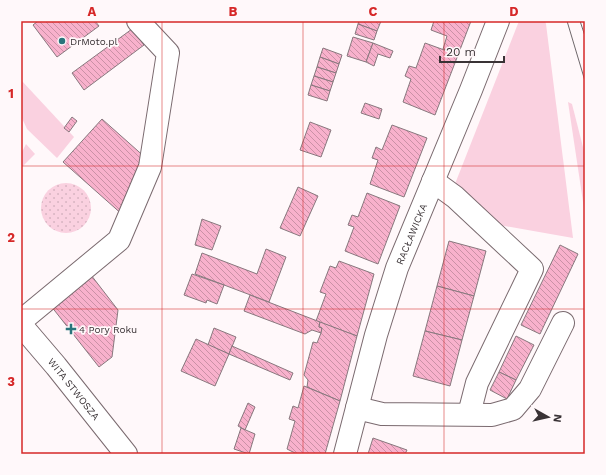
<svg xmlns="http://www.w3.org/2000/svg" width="606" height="475" viewBox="0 0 606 475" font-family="'Work Sans',sans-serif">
<defs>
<pattern id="park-dots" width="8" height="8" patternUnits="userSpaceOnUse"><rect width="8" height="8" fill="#fad1e0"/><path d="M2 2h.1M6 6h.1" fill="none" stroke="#d7b4c1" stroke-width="1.8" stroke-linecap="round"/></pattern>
<pattern id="building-back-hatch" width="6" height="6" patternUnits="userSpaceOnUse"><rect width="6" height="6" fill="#f8b1cc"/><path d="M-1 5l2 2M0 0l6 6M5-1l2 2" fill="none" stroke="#ca91a6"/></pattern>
</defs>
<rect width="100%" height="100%" fill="#fff8fa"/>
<!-- grass -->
<g fill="#fad1e0">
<path d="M519,21H545L546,24L573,238L499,225L453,189Z"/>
<path d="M21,80L74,137L57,158L27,129L21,116Z"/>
<path d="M568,102L572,104L585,155V215Z"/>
<path d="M26,144L35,154L21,168V154Z"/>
</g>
<!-- park -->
<circle fill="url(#park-dots)" cx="66" cy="208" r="25"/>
<!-- building -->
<g fill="url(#building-back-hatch)" stroke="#88787e">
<path d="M38,21H95L99,26L57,57L33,25Z"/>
<path d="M359,21H381L377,31L358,24Z"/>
<path d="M434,21H471L458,55L443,49L447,36L431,30Z"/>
<path d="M358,24L377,31L374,40L355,34Z"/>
<path d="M132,29L144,45L84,90L72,73Z"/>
<path d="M353,37L373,43L366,62L347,56Z"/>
<path d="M373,43L393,51L390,58L378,54L374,66L366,62Z"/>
<path d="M425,43L458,55L435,115L403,102L411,79L405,76L409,66L416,68Z"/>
<path d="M323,48L342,55L339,64L320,57Z"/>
<path d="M320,57L339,64L336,73L317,67Z"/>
<path d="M317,67L336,73L333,82L314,76Z"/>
<path d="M314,76L333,82L330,91L311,85Z"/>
<path d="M311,85L330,91L327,101L308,95Z"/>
<path d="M365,103L382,109L379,119L361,113Z"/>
<path d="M72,117L77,121L69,132L64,128Z"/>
<path d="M102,119L147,159L124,216L63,162Z"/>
<path d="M310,122L331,130L321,157L300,150Z"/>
<path d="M392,125L427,138L404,197L370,184L378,160L372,158L376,147L382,150Z"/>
<path d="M298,187L318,196L300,236L280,228Z"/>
<path d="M367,193L400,206L378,264L345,251L354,227L348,225L352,215L358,217Z"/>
<path d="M202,219L221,226L212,250L195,245Z"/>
<path d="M449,241L486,251L474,296L437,286Z"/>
<path d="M560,245L578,254L540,334L521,325Z"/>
<path d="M266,249L286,257L269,302L195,274L202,253L257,274Z"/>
<path d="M339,261L374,274L357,336L316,321L326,294L320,292L330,266L336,268Z"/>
<path d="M192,274L224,285L217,304L207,300L206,303L184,295Z"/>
<path d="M91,275L118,310L112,357L99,367L51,306Z"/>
<path d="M437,286L474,296L462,340L425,331Z"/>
<path d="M250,295L320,322L319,327L322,328L321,333L312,330L305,334L244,311Z"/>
<path d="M320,322L357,336L340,401L307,387L308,380L304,375L313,342L317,343L321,333L322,328L319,327Z"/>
<path d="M214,328L236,337L229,354L208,345Z"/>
<path d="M425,331L462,340L450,386L413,376Z"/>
<path d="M516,336L534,345L516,380L499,372Z"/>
<path d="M196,339L229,354L215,386L181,371Z"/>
<path d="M232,346L293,373L290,380L229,354Z"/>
<path d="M499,372L516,380L507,399L490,390Z"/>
<path d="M304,386L340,401L325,454H297L287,449L295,421L289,419L293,406L298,408Z"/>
<path d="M248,403L255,407L245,430L238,426Z"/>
<path d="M241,428L255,434L249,454L234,449Z"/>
<path d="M373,438L407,450L405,454H368Z"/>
</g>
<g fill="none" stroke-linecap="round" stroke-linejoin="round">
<!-- minor casing -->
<g stroke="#7a6a6f" stroke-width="24">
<g id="minor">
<path d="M433,181L455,197L532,269L477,383L469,414"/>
<path d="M21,321L119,240L150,167L168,53L138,21"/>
<path id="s1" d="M21,325L56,366L126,454"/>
<path d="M357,408L382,414L492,415L513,409L530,389L563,323"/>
<path id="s2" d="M345,454L376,335L397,268L471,90L498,21"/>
</g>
</g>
<!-- minor -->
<use href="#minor" stroke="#fff" stroke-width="22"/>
<!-- tram -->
<g stroke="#6f686b" stroke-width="1">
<path d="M567,21L585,81"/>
<path d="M580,21L585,36"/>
</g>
</g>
<!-- grid -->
<path fill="none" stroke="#d62828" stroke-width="1" stroke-opacity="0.55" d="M162,21V454M303,21V454M444,21V454M21,166H585M21,309H585"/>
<!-- markers -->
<g fill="#2a747b" stroke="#fff8fa" stroke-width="1.5">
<circle cx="62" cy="41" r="4"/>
<path d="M69 323h4v4h4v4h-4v4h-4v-4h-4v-4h4z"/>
</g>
<g text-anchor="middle" stroke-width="3.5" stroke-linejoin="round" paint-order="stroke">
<!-- poi labels -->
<g font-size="10" fill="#393235" stroke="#fff8fa" text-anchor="start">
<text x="70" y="45">DrMoto.pl</text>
<text x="79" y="333">4 Pory Roku</text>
</g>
<!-- street labels -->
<g font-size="10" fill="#393235" stroke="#fff8fa">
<text dy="4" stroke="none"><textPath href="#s2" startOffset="230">RACŁAWICKA</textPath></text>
<text dy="4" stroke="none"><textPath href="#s1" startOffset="83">WITA STWOSZA</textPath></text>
</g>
</g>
<!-- border -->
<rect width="606" height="475" fill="none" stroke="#fff8fa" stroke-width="44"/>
<!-- north arrow -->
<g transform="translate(548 417) rotate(98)" stroke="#fff8fa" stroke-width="3" paint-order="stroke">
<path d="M0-3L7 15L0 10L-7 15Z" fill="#393235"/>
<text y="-6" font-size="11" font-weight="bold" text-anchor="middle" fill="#393235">N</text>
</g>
<!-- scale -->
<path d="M440 56v6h64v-6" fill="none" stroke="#393235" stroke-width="2"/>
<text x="446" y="56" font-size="12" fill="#393235" stroke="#fff8fa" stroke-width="3" paint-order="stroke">20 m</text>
<rect x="22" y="22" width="562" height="431" fill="none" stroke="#d62828" stroke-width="1.5"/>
<g font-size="13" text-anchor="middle" font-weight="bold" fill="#d62828">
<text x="92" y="16">A</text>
<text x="233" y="16">B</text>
<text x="373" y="16">C</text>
<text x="514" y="16">D</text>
<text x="11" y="98">1</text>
<text x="11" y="242">2</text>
<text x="11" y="386">3</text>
</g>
</svg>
